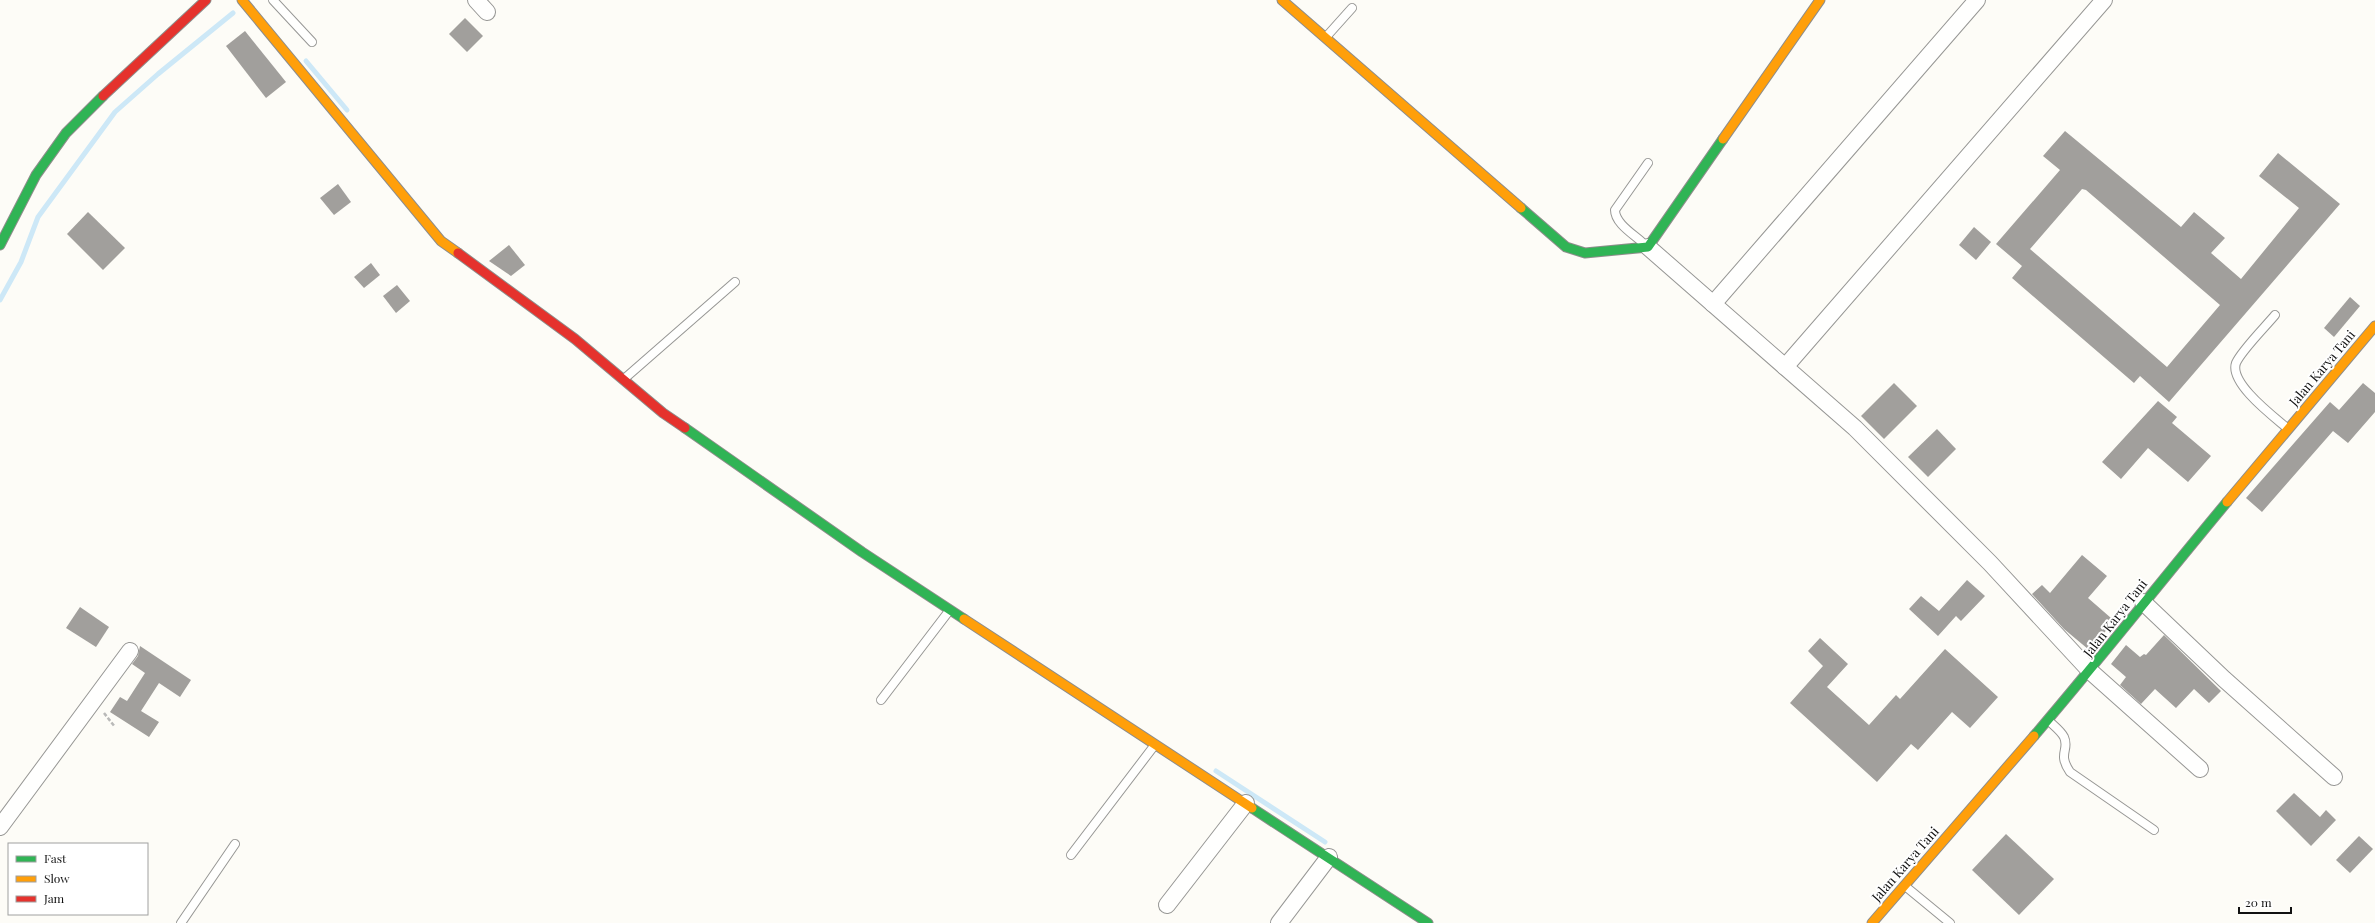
<svg xmlns="http://www.w3.org/2000/svg" width="2375" height="923" viewBox="0 0 2375 923" font-family="'Playfair Display',serif">
<rect width="100%" height="100%" fill="#fdfcf7"/>
<g fill="none" stroke-linecap="round" stroke-linejoin="round">
<!-- stream -->
<g stroke="#cde8f7" stroke-width="5">
<path d="M306,61L347,110"/>
<path d="M0,300L21,262L38,217L115,112L158,74L233,13"/>
<path d="M1216,771L1325,842"/>
</g>
</g>
<!-- building -->
<g fill="#a19f9c" fill-rule="evenodd">
<path d="M465,18L483,36L467,52L449,34Z"/>
<path d="M245,31L286,82L266,98L226,46Z"/>
<path d="M2065,131L2181,227L2194,212L2225,238L2211,253L2241,279L2299,208L2259,176L2278,153L2340,204L2169,402L2140,376L2134,383L2012,278L2022,266L1996,244L2060,170L2043,156ZM2082,189L2086,190L2220,305L2167,367L2030,249Z"/>
<path d="M338,184L351,202L334,215L320,198Z"/>
<path d="M88,212L125,248L103,270L67,234Z"/>
<path d="M1974,227L1991,242L1976,260L1959,245Z"/>
<path d="M509,245L525,265L511,276L489,261Z"/>
<path d="M371,263L380,275L364,288L354,277Z"/>
<path d="M397,285L410,301L396,313L383,296Z"/>
<path d="M2350,297L2360,306L2334,337L2324,328Z"/>
<path d="M1894,383L1917,406L1884,439L1861,416Z"/>
<path d="M2363,383L2375,393V412L2348,443L2333,431L2262,512L2246,498L2330,402L2339,410Z"/>
<path d="M2158,401L2177,417L2172,423L2211,456L2188,482L2148,448L2121,479L2102,462Z"/>
<path d="M1937,429L1956,449L1928,477L1908,457Z"/>
<path d="M2082,555L2107,576L2088,598L2111,618L2105,625L2108,628L2093,647L2091,645L2088,649L2064,629L2032,594L2042,585L2050,593Z"/>
<path d="M1967,580L1985,596L1961,621L1956,616L1938,636L1909,609L1921,596L1939,611Z"/>
<path d="M80,607L109,627L96,647L66,628Z"/>
<path d="M2164,635L2221,691L2209,703L2194,689L2176,708L2155,689L2141,704L2120,685L2126,677L2111,664L2126,645L2140,657L2144,654L2146,655Z"/>
<path d="M1820,638L1848,664L1827,687L1869,725L1896,695L1900,699L1945,649L1998,697L1970,728L1952,712L1918,750L1911,744L1877,782L1790,703L1823,666L1808,651Z"/>
<path d="M140,646L191,680L180,697L159,683L141,711L159,722L149,737L110,712L120,697L127,701L145,673L132,664L138,656Z"/>
<path d="M2294,793L2320,817L2326,810L2336,820L2311,846L2276,811Z"/>
<path d="M2006,834L2054,879L2019,915L1972,870Z"/>
<path d="M2359,836L2373,849L2350,873L2336,860Z"/>
</g>
<g fill="none" stroke-linecap="round" stroke-linejoin="round">
<!-- lane casing -->
<g stroke="#979795" stroke-width="10">
<g id="lane">
<path d="M273,0L312,42"/>
<path d="M1326,37L1352,8"/>
<path d="M1644,244C1635,235 1615,224 1615,210L1648,163"/>
<path d="M2275,315C2266,326 2241,351 2236,363C2229,383 2273,416 2287,428"/>
<path d="M624,379L735,282"/>
<path d="M881,700L949,611"/>
<path d="M2049,721C2053,725 2061,731 2064,737C2070,750 2057,753 2070,772L2154,830"/>
<path d="M1071,855L1154,746"/>
<path d="M1905,886L1950,923"/>
<path d="M181,923L235,844"/>
</g>
</g>
<!-- street casing -->
<g stroke="#979795" stroke-width="18">
<g id="street">
<path d="M476,0L487,12"/>
<path d="M1648,247L1855,428L1990,563L2090,671L2200,769"/>
<path d="M1713,304L1977,0"/>
<path d="M1785,367L2104,0"/>
<path d="M2143,602L2224,679L2334,777"/>
<path d="M0,827L130,651"/>
<path d="M1167,905L1246,803"/>
<path d="M1279,923L1329,857"/>
</g>
</g>
<!-- fast casing -->
<g stroke="#8e8d8b" stroke-width="11">
<g id="fast">
<path d="M1521,208L1566,247L1585,253L1648,247L1723,139"/>
<path d="M0,245L36,175L66,133L103,96"/>
<path d="M685,428L862,552L964,619"/>
<path d="M2034,736C2100,659 2162,580 2227,502"/>
<path d="M1252,808L1428,923"/>
</g>
</g>
<!-- slow casing -->
<g stroke="#8e8d8b" stroke-width="11">
<g id="slow">
<path d="M242,0L441,241L458,253"/>
<path d="M1282,0L1521,208"/>
<path d="M1723,139L1820,0"/>
<path d="M2227,502L2375,326"/>
<path d="M964,619L1252,808"/>
<path d="M1872,923L2034,736"/>
</g>
</g>
<!-- jam casing -->
<g stroke="#8e8d8b" stroke-width="11">
<g id="jam">
<path d="M103,96L206,0"/>
<path d="M458,253L575,339L663,413L685,428"/>
</g>
</g>
<!-- path -->
<path stroke="#b9b9b8" stroke-width="2.5" stroke-dasharray="4 2" stroke-linecap="butt" d="M104,713L115,727"/>
<!-- lane -->
<use href="#lane" stroke="#fffffe" stroke-width="8"/>
<!-- street -->
<use href="#street" stroke="#fffffe" stroke-width="16"/>
<!-- fast -->
<use href="#fast" stroke="#30b455" stroke-width="9"/>
<!-- slow -->
<use href="#slow" stroke="#ff9f0a" stroke-width="9"/>
<!-- jam -->
<use href="#jam" stroke="#e5322d" stroke-width="9"/>
</g>
<g text-anchor="middle" stroke-width="4" stroke-linejoin="round" paint-order="stroke">
<!-- street labels -->
<g font-size="13" fill="#111" stroke="#fff">
<text transform="translate(2322 368) rotate(-50)" y="5">Jalan Karya Tani</text>
<text transform="translate(2115 618) rotate(-52)" y="5">Jalan Karya Tani</text>
<text transform="translate(1905 864) rotate(-49)" y="5">Jalan Karya Tani</text>
</g>
</g>
<!-- legend -->
<rect x="8" y="843" width="140" height="72" fill="#ffffff" stroke="#a0a0a0"/>
<rect x="16" y="856" width="20" height="6" fill="#30b455" stroke="#a0a0a0"/>
<text x="44" y="863" font-size="12" fill="#111111">Fast</text>
<rect x="16" y="876" width="20" height="6" fill="#ff9f0a" stroke="#a0a0a0"/>
<text x="44" y="883" font-size="12" fill="#111111">Slow</text>
<rect x="16" y="896" width="20" height="6" fill="#e5322d" stroke="#a0a0a0"/>
<text x="44" y="903" font-size="12" fill="#111111">Jam</text>
<!-- scale -->
<path d="M2239 907v6h52v-6" fill="none" stroke="#111111" stroke-width="2"/>
<text x="2245" y="907" font-size="12" fill="#111111" stroke="#ffffff" stroke-width="3" paint-order="stroke">20 m</text>
</svg>
